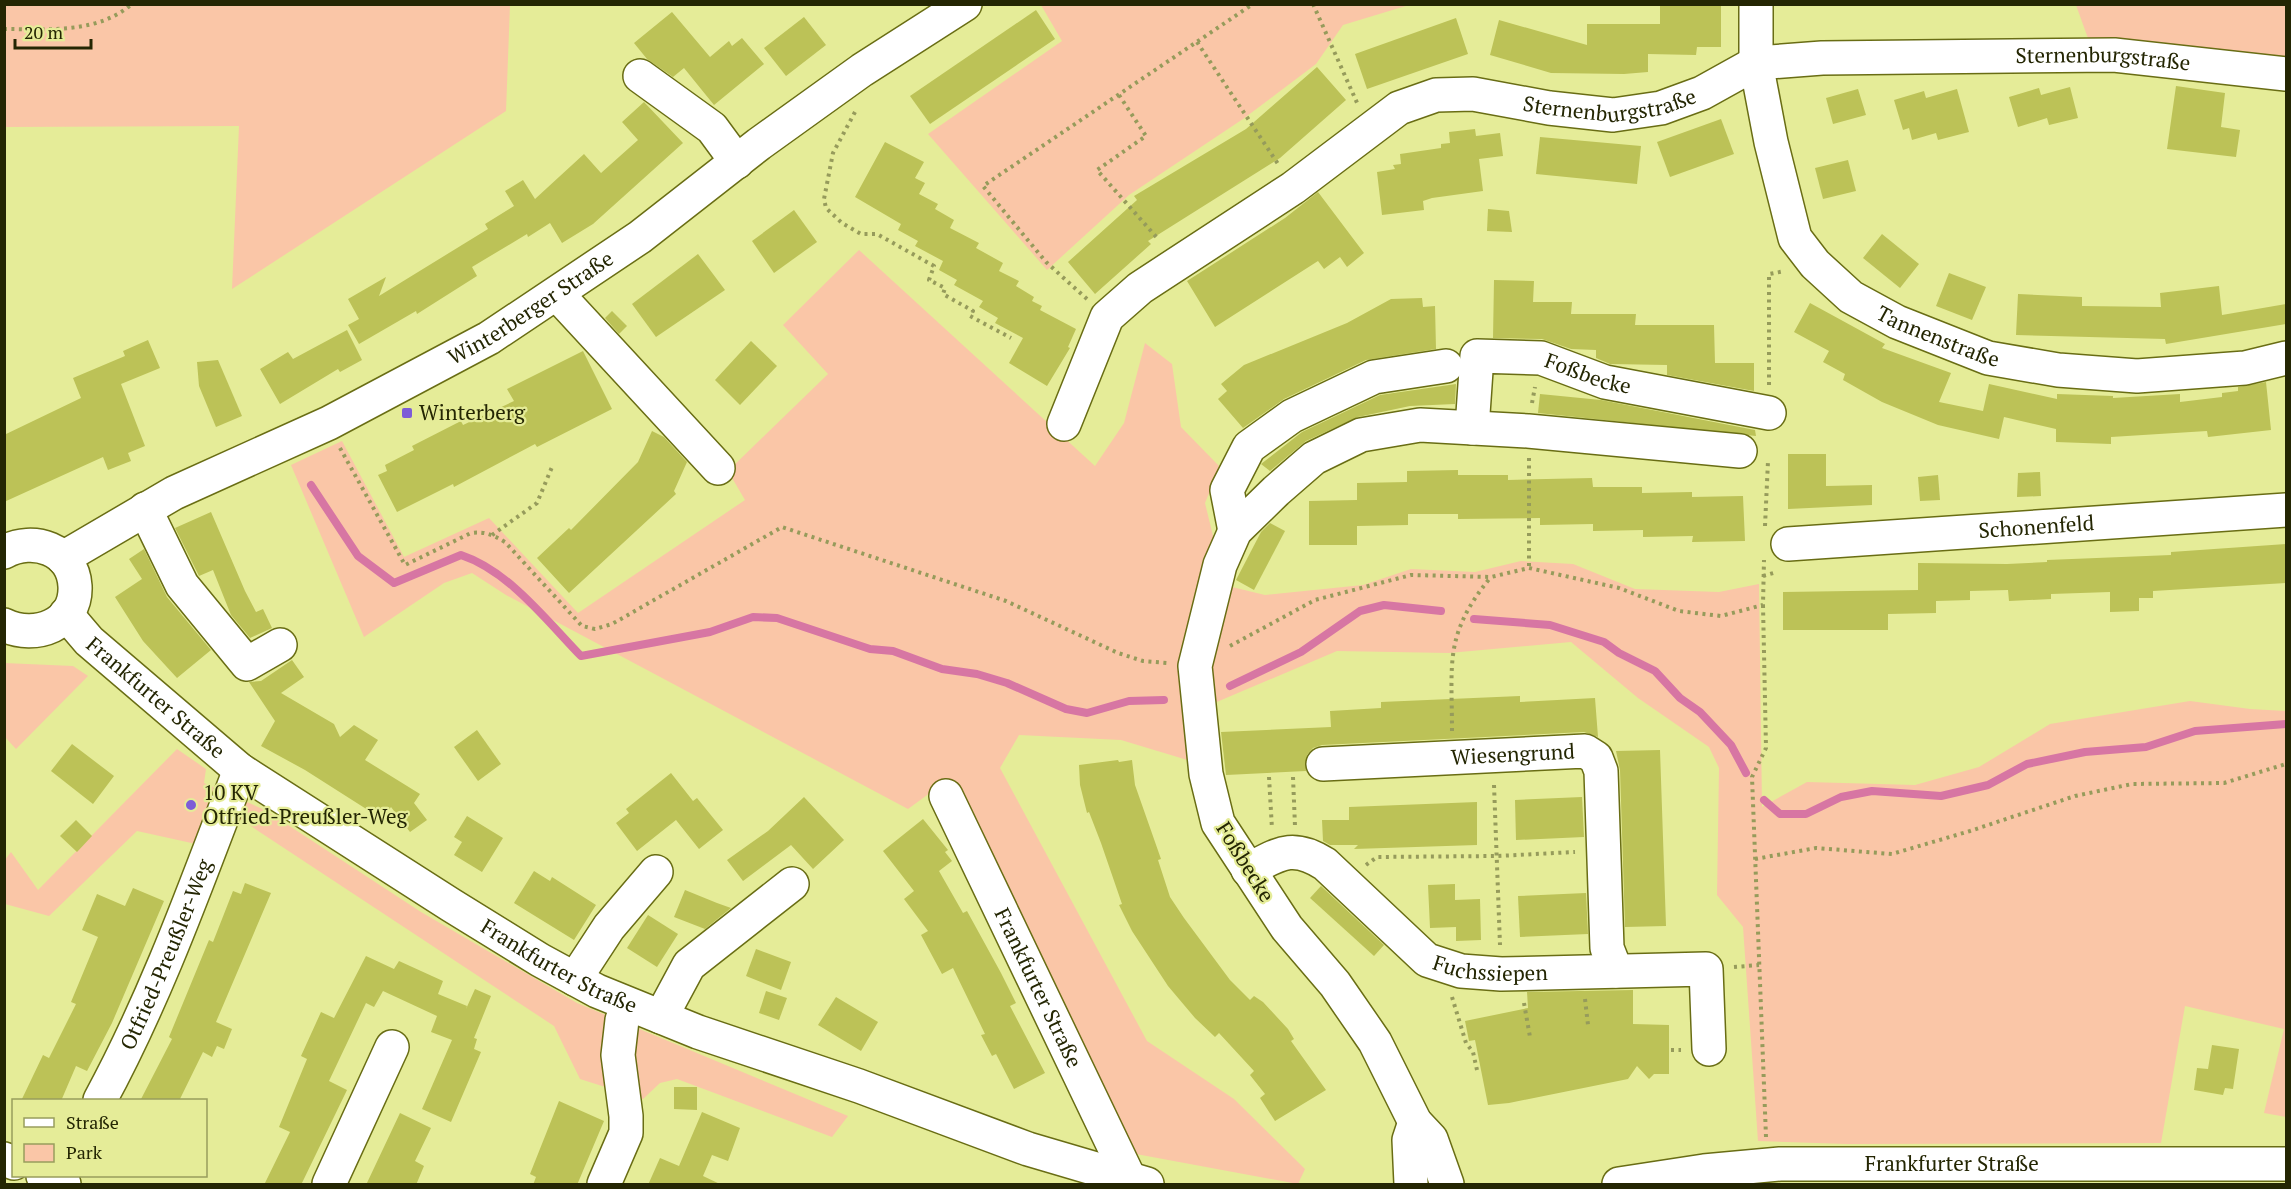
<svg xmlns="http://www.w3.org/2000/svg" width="2291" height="1189" viewBox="0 0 2291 1189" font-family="'PT Serif',serif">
<rect width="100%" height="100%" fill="#e5ec98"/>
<!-- green -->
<g fill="#fac6a7">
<path d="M4,5H510L506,111L232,289L239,126L5,127Z"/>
<path d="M1041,5H1409L1343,25L1316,64L1243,119L1129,195L1047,270L928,134L1062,41Z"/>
<path d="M2076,5H2286V74L2094,55Z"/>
<path d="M859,250L1095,466L1124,423L1145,343L1172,364L1181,427L1220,467L1205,503L1214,540L1196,589L1181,668L1194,762L1121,740L1019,735L1000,768L1147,1041L1234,1099L1305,1169L1298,1184L1136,1154L945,782L908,809L506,595L472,573L444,583L364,637L291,465L342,441L404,557L489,518L578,613L745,500L728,471L828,374L783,325Z"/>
<path d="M1521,561L1573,564L1635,589L1719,592L1759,584L1762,807L1807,782L1915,785L1979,767L2050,724L2190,701L2250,709L2286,711V1117L2264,1113L2284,1029L2185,1006L2161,1143L1847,1144L1758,1141L1743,927L1717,895L1719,768L1709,747L1638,698L1571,642L1449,653L1337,651L1212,704V645L1232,587L1265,595L1363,585L1411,569L1475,572Z"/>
<path d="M4,663L73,666L88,676L16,749L5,737Z"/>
<path d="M177,749L206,769L204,783L265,810L421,912L577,1003L848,1116L832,1137L677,1079L660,1083L643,1099L580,1079L554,1026L225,809L196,844L137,831L49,916L5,904L4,861L11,852L38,890Z"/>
</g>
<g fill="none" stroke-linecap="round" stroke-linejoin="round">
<!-- stream -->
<g stroke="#d776a3" stroke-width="8">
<path d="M311,485L358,556L394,583L461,555C509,571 546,620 581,656L710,632L753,617L777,618L870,649L893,651L942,669L977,674L1007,683L1066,709L1087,713L1129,701L1164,700"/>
<path d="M1474,619L1550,625L1604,642L1619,653L1655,671L1680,698L1700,712L1731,745L1746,773"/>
<path d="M1230,686L1301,652L1360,611L1384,605L1441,611"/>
<path d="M1764,800L1780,814H1806L1841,797L1872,791L1941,796L1988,785L2027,764L2085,752L2146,747L2195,731L2286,724"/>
</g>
</g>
<!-- building -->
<g fill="#bcc257">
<path d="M1660,4H1721V47H1697L1696,55L1648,54V72L1624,74L1551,73L1490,55L1499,20L1587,45V24H1660Z"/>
<path d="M1036,10L1055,39L930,124L910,96Z"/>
<path d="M672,12L710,57L729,41L732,46L742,38L764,64L714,105L684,68L673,77L647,59L634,43Z"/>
<path d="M804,17L826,45L786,76L764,48Z"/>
<path d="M1456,18L1468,54L1367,89L1355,54Z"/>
<path d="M1317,67L1346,100L1280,158L1148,241L1151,244L1095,294L1068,262L1137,200L1134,196L1246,129Z"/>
<path d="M2176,86L2225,93L2221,127L2240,130L2236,157L2167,149Z"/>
<path d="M2070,87L2078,118L2049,125L2047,118L2018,127L2009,97L2039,88L2041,95Z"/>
<path d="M1858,89L1866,115L1833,124L1826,98Z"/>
<path d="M1957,89L1969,132L1938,140L1936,133L1912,140L1909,128L1903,130L1894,100L1924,91L1926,98Z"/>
<path d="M644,102L683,143L593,224L562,243L550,223L528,237L527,234L472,267L477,276L417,314L416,311L359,344L348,325L359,319L348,299L386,277L379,296L488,229L485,224L514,206L505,191L523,180L535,199L584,154L601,173L638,140L622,122Z"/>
<path d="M1721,119L1734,154L1670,177L1657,142Z"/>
<path d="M1475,129L1476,136L1500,133L1503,156L1479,159L1483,191L1432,198L1423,201L1424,210L1382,215L1377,172L1395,169L1393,165L1401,164L1400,154L1441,148V144L1450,143L1449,132Z"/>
<path d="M1540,137L1641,146L1637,184L1536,174Z"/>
<path d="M885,142L924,162L915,178L925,183L919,194L938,204L935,209L954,220L950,228L979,243L976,248L1003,263L999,271L1019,281L1016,286L1034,297L1032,301L1042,306L1040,310L1076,329L1068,347L1070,348L1047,386L1009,363L1023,338L995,323L998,318L979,307L983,301L954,285L957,280L939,270L943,261L915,246L918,241L898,230L901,224L855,197Z"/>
<path d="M1848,160L1856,191L1823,199L1815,168Z"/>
<path d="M1318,192L1364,253L1347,267L1340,257L1324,269L1318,261L1215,327L1187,281L1285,218Z"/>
<path d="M1488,209L1509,211L1512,232L1487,231Z"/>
<path d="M794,210L817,242L774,273L752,241Z"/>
<path d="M1882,234L1919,264L1900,288L1863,258Z"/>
<path d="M698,254L725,290L656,337L632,304Z"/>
<path d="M1949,273L1986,287L1972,320L1936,306Z"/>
<path d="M1494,280L1534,281L1533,302H1572L1571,314H1636L1635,325H1714L1715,363H1754V391L1667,375V365L1610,364L1596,358V350L1571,349L1542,339L1493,338Z"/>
<path d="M2219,286L2222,315L2286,304V324L2166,344L2165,339L2016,335L2018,294L2082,297V306L2161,307L2160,293Z"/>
<path d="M1422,298L1423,307L1435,306L1436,349L1366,360L1284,399L1243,428L1218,399L1227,391L1221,384L1244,365L1347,323L1391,299Z"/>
<path d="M1810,303L1885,344L1882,348L1951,373L1939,402L1983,411L1989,384L2057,399V394L2113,396V398L2180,394V402L2222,397V393L2238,391V387L2266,382L2271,430L2208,437L2207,431L2111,437V444L2056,442V429L2004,417L1999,439L1938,425L1882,402L1843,380L1845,374L1823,362L1829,351L1794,332Z"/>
<path d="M612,311L627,326L619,334L605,318Z"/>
<path d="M347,330L362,360L340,372L338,369L280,404L260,369L288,352L293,359Z"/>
<path d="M148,340L160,368L121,384L145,446L128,453L131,461L108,470L103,457L4,502V435L81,398L73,378L125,356L123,351Z"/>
<path d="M751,341L777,366L740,405L715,380Z"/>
<path d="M583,351L612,409L537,447L535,444L454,487L453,484L397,512L378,475L387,471L385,465L414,450L412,446L461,421L463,425L514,401L507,389Z"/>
<path d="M218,360L242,416L216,427L199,386L197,362Z"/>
<path d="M1456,384L1455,404L1410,406L1358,417L1306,441L1270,471L1261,464L1302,432L1380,395Z"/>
<path d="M1540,394L1601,400L1755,430L1756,436L1538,413Z"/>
<path d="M652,431L664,437L687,462L674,491L676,494L569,593L537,558L569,528L571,530L638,462Z"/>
<path d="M1788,454H1826V486L1872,485V505L1788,509Z"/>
<path d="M1458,470V475H1508V480L1592,478L1593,487H1642V493L1692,492V497L1743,496L1745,541L1692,542L1693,536L1643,537V530L1593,531V524L1540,525V518L1458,519V514H1408V525L1357,526V545H1309V501L1357,500V483L1407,482V471Z"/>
<path d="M2040,472L2041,496L2017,497L2018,473Z"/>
<path d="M1938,475L1940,500L1920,501L1918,477Z"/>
<path d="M211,512L245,591L256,612L263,609L272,628L250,638L231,615L213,570L199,576L175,528Z"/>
<path d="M1270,523L1285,531L1254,590L1236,580L1261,532Z"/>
<path d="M2286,544V583L2153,591V598H2139V611L2110,612V592L2051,594V599L2009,601L2008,590L1970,591V600L1936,601V613L1888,614V630H1783V592L1918,590V563L2007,564L2047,562V560L2171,555V552Z"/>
<path d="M144,549L167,597L211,650L177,678L143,641L115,597L142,579L129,559Z"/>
<path d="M292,660L304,677L281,693L334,724L340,737L354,725L378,740L365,760L420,794L414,803L427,820L410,832L391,807L382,819L305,770L261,746L275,721L249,682L261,681Z"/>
<path d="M1520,696V702L1595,698L1598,737L1584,732L1322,745L1313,748L1307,755L1306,771L1226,775L1221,732L1331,727L1330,711L1381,708V702Z"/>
<path d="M477,730L501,764L478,781L454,747Z"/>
<path d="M72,744L114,776L93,804L51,771Z"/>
<path d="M1660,750L1666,926L1625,927L1620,770L1616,751Z"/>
<path d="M1118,760L1119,762L1132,760L1135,785L1161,859L1158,860L1170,897L1184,918L1230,980L1250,1000L1254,996L1263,1002L1288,1029L1294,1039L1291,1041L1326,1090L1275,1121L1260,1098L1265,1094L1250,1075L1254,1071L1219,1033L1215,1037L1195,1018L1168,986L1132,931L1119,905L1122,904L1101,843L1089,812L1087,813L1080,785L1079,765Z"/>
<path d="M671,773L693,801L697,798L723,830L699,849L676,820L637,851L616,823L629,813L626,809Z"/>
<path d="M804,797L844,840L813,869L791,845L743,881L727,860L768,831Z"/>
<path d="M1582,797L1584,837L1516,840L1515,800Z"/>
<path d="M1477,802V845L1354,849L1358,845H1330L1323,841L1322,820H1349V807Z"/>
<path d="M467,816L503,838L482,872L454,855L462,842L454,837Z"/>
<path d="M923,819L948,850L945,852L952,861L939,871L963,913L967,911L1001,973L1016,1003L1010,1006L1045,1073L1014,1089L996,1054L992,1056L981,1035L985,1034L953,968L942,974L921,935L928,931L904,899L914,891L883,851Z"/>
<path d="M76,820L92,836L77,852L60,836Z"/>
<path d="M534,871L550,881L552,877L596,905L574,940L514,903Z"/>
<path d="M245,883L271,893L216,1022L232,1029L224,1049L217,1046L212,1057L203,1052L179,1101H140L172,1039L169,1037L209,940L213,942L233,891L241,894Z"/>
<path d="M1455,884V900L1480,899L1481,940L1456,941V927L1430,928L1428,885Z"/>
<path d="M1321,886L1384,945L1374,956L1310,898Z"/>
<path d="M133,888L164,901L112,1023L87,1071L76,1066L61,1101H21L43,1055L49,1058L76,1004L71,1002L98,937L82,930L97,894L125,906Z"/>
<path d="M685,890L717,903L731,908L705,929L674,917Z"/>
<path d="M1586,893L1588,934L1520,937L1518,896Z"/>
<path d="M648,915L678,934L657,967L627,948Z"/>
<path d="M756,949L791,962L781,990L746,976Z"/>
<path d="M366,956L394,969L399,961L443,981L438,994L467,1006L466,1009L475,989L491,996L474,1038L477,1039L474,1049L481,1052L451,1122L422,1109L452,1040L431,1032L437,1016L383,991L374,1007L366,1003L329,1081L347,1090L301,1185H264L290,1132L279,1127L307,1059L301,1056L321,1012L334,1018Z"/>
<path d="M1633,990V1024L1669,1025V1074H1654L1649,1079L1637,1066L1628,1079L1509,1103L1488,1105L1475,1040L1469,1041L1465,1021L1528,1008L1527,992Z"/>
<path d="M766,991L787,998L779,1020L759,1013Z"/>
<path d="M836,997L878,1022L861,1051L818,1025Z"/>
<path d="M2212,1045L2239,1049L2233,1089L2225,1088L2223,1095L2194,1090L2197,1068L2208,1069Z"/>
<path d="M674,1087H697V1110L674,1109Z"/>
<path d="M559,1101L604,1121L577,1185H533L536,1177L530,1174Z"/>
<path d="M702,1112L740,1128L728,1161L712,1155L703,1176L722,1185H648L660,1158L679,1166Z"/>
<path d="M400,1113L431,1128L415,1161L424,1166L416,1185H366Z"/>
</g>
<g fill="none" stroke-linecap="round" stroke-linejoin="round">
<!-- minor casing -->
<g stroke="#696d14" stroke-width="36">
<g id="minor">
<path id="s1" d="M1756,4V63L1771,142L1795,238L1815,264L1851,297L1897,322L1988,358L2058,370L2137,376L2245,368L2286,358"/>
<path d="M640,76L712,128L737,162"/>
<path d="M557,294L718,468"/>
<path id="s2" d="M1064,424L1107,317L1140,288L1293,188L1399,108L1436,95L1473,94L1549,108L1613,115L1661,108L1702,93L1756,63L1822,58L2114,55L2286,74"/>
<path id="s3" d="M1472,428L1477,356L1541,358L1605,382L1769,413"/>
<path d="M145,509L182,585L247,664L280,645"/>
<path d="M1235,531L1227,490L1249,447L1292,416L1374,377L1446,366"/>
<path id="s4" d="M1788,544L2286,510"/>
<path id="s5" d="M1323,764L1585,751L1596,758L1601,771L1607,948L1616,971"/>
<path id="s6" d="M946,796L1130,1180"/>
<path id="s7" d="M1248,870C1279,854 1292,843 1325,864L1427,960L1461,971L1501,974L1706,969L1709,1049"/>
<path d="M575,979L609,927L656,872"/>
<path d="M661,1017L689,965L792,884"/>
<path id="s8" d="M100,1100C157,995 197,882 240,770"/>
<path d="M4,1159L14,1163"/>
<path d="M43,1176L64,1184"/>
<path d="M329,1184L392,1047"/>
<path d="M604,1184L626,1133V1116L618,1055L622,1020L629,1005"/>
<path d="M1411,1184L1409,1140L1415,1122"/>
<path d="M1447,1184L1431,1139L1415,1122L1375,1042L1335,984L1287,928L1218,823L1206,774L1195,666L1220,565L1235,531L1276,491L1314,458L1361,435L1420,425L1528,431L1740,451"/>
</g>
</g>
<!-- major casing -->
<g stroke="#696d14" stroke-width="36">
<g id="major">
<path d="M4,552C33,536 73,549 75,586C77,625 35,640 4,625"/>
<path id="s9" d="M63,558L174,493L329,423L489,338L640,237L759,144L862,70L965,4"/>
<path id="s10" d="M66,614L89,641L240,770L451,905L540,960L597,991L698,1032L859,1086L1028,1149L1147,1184"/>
<path id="s11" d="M1619,1184L1704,1171L1780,1164H2286"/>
</g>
</g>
<!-- path -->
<g stroke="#969b5b" stroke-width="4" stroke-dasharray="3 4.5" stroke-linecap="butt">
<path d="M1313,4L1358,105"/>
<path d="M4,29C48,29 97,34 132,4"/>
<path d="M1197,42L1278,164"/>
<path d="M1119,95L1146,136L1097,170L1159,240"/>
<path d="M855,112L833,153L824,199L826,208L842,223L861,234H877L934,266L929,280L945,288L943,294L973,311L970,316L1011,338"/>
<path d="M1087,299L1046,262L983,186L1253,4"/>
<path d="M1769,385V274L1785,271"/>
<path d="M1532,403L1535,387"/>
<path d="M340,448L405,565L471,533C485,531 493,535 505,542L582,626L595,629L612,624L782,527L1006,601L1118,653L1143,661L1167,663"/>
<path d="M1529,458V568"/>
<path d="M1765,526L1768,461"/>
<path d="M492,535L537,503L552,467"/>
<path d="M1763,576L1777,572"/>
<path d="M1763,605L1766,748L1752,777L1766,1137"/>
<path d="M1230,646L1315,600L1411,575L1491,577L1529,568L1619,588L1679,611L1721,616L1763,605L1764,560"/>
<path d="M1452,731C1452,662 1444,635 1490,578"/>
<path d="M1269,777L1272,829"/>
<path d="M1293,777L1295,826"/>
<path d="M1494,785L1500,945"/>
<path d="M1755,859L1816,848L1892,854L1970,831L2075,796L2132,784L2224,783L2286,764"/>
<path d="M1366,865L1377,857L1497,856L1575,852"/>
<path d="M1734,967L1759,965"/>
<path d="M1452,997L1466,1043L1473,1052L1477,1070"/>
<path d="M1585,999L1588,1025"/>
<path d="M1524,1003L1530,1037"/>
<path d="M1671,1050H1681"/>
</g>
<!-- minor -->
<use href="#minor" stroke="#fff" stroke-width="33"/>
<!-- major -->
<use href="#major" stroke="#fff" stroke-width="33"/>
</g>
<!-- markers -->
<g fill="#7d5cd7" stroke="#e5ec98" stroke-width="2">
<rect x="401" y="407" width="12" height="12" rx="3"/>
<circle cx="191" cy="805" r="6"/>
</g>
<g text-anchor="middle" stroke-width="4.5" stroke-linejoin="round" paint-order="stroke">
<!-- street labels -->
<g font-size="21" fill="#242603" stroke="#e5ec98">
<text dy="7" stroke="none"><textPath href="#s2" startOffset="1194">Sternenburgstraße</textPath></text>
<text dy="7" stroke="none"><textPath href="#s2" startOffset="690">Sternenburgstraße</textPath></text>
<text dy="7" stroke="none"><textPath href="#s9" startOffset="531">Winterberger Straße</textPath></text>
<text dy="7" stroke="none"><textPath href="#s1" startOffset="416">Tannenstraße</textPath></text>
<text dy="7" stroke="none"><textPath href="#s3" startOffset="186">Foßbecke</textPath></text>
<text dy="7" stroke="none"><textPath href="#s4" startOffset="249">Schonenfeld</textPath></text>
<text dy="7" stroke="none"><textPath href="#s10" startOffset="123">Frankfurter Straße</textPath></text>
<text dy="7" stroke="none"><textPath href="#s5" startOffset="190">Wiesengrund</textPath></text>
<text transform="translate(1245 862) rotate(58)" y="7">Foßbecke</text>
<text dy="7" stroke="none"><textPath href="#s8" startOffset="160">Otfried-Preußler-Weg</textPath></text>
<text dy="7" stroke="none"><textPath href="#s10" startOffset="609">Frankfurter Straße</textPath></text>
<text dy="7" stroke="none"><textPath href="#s7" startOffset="288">Fuchssiepen</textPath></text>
<text dy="7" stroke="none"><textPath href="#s6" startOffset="213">Frankfurter Straße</textPath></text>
<text dy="7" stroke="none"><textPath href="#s11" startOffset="334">Frankfurter Straße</textPath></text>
</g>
<!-- poi labels -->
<g font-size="21" fill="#242603" stroke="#e5ec98" text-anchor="start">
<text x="419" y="420">Winterberg</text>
<text x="203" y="800">10 KV<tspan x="203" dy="24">Otfried-Preußler-Weg</tspan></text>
</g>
</g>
<!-- border -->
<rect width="2291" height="1189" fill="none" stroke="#242603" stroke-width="12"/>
<!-- legend -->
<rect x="12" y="1099" width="195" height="78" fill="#e5ec98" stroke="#989d5c" stroke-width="1.5"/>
<rect x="24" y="1118" width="30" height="9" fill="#ffffff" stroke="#989d5c" stroke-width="1.5"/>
<text x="66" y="1129" font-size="18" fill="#242603">Straße</text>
<rect x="24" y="1144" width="30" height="18" fill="#fac6a7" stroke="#989d5c" stroke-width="1.5"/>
<text x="66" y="1159" font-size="18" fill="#242603">Park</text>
<!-- scale -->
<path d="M15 39v9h76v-9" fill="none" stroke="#242603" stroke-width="3"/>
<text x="24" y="39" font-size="18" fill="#242603" stroke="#e5ec98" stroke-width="4.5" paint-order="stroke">20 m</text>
</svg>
